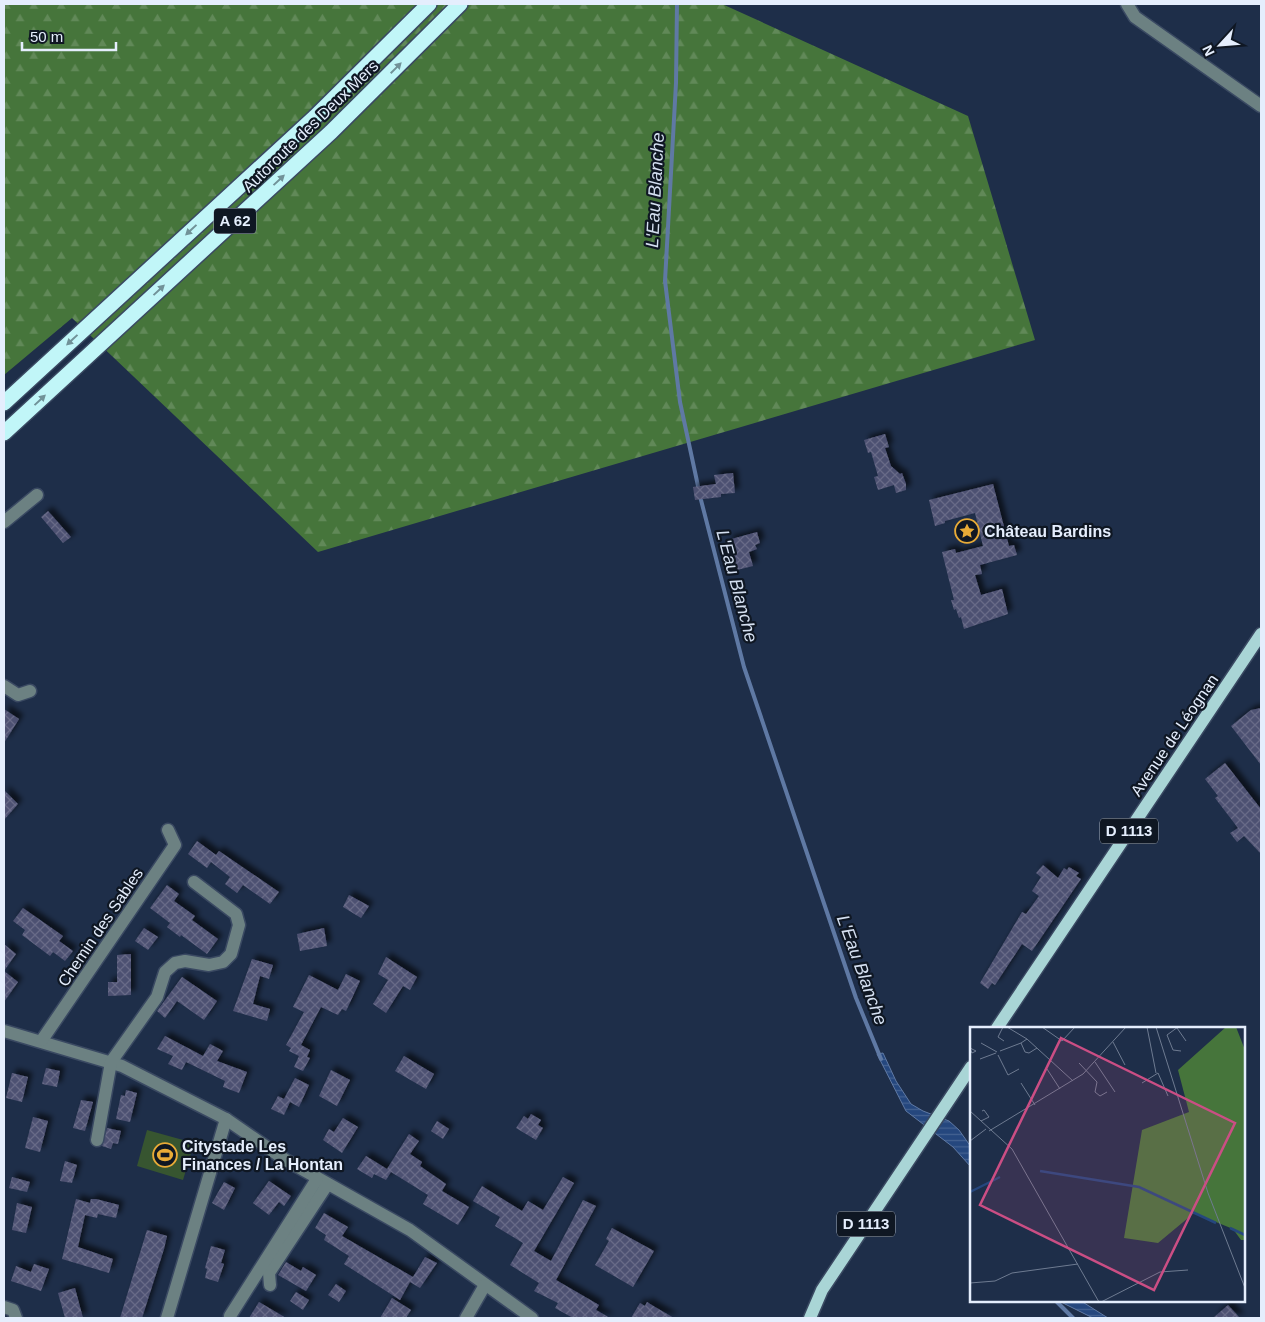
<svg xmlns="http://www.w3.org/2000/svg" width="1265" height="1322" viewBox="0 0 1265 1322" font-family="Arial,sans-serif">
<defs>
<pattern id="forest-firs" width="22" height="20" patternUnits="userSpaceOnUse" patternTransform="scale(1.25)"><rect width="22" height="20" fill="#46753b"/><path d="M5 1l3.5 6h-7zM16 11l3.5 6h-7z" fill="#618958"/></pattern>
<pattern id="water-rules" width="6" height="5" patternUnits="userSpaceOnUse" patternTransform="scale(1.25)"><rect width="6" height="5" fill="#25477e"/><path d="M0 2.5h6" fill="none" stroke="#446291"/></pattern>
<pattern id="building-cross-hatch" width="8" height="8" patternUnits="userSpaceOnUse" patternTransform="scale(1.25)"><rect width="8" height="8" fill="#4e5172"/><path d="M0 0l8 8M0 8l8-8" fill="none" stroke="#676a87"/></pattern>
<filter id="shadow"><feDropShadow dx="4.5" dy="-4.5" stdDeviation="2.5" flood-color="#0009"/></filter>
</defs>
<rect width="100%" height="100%" fill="#1e2e49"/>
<!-- forest -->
<path fill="url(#forest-firs)" d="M4,4H722L968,116L1035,340L318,552L72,318L4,375Z"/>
<!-- pitch -->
<path fill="#375530" d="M147,1130L194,1143L183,1180L137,1166Z"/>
<!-- water -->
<g fill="url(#water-rules)" stroke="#5f79a4">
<path d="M883,1053L896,1081L911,1104L923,1111L949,1121L959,1130L971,1147V1167L953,1147L906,1111L877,1054Z"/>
<path d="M1059,1301H1081L1108,1318H1093Z"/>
</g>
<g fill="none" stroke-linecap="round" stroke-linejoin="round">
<!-- stream -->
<g stroke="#5f79a4" stroke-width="4">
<path d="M677,4L676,83L665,281L680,402L701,500L744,667L856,998L881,1059"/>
<path d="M1056,1301L1073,1318"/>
</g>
</g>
<!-- building -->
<g fill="url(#building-cross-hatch)" filter="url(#shadow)">
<path d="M885,434L889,447L885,448L891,466L900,474L902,473L906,484V490L896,493L894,485L878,490L874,477L878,476L871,452L868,453L864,440Z"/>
<path d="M733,473L735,493L721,494V497L695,500L693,487L716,484L714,475Z"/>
<path d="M993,484L1009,546L1014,545L1017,555L980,565L982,574L975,575L981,595L1002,589L1008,614L964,629L961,617L959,618L956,609L954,610L951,600H954L942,552L955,549L956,553L983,546L975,513L945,521V523L935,526L929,500Z"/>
<path d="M48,511L71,537L63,543L41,517Z"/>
<path d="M757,532L760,543L755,545L757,549L749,552L753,566L737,570L728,540Z"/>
<path d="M1261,708V765L1231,726L1251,710Z"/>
<path d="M4,709L19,719L4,743Z"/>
<path d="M1225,763L1261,809V854L1244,836L1237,842L1230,833L1238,828L1215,798L1218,796L1205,779Z"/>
<path d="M4,790L18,804L4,820Z"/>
<path d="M197,841L216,855L219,851L279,892L270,904L243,885L237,893L225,884L230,877L211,862L207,868L188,854Z"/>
<path d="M1043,865L1058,878L1064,868L1067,870L1069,867L1079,873L1076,876L1081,879L1032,951L1022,944L995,985L992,983L988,989L980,983L1022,912L1026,914L1039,896L1032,891L1041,877L1036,873Z"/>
<path d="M167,885L179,894L174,901L195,916L192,920L218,939L207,954L181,935L180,937L167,927L170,923L150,908Z"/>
<path d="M349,895L369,906L361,918L343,907Z"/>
<path d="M23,908L63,936L59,941L73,951L65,961L53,952L50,956L22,935L25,930L13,921Z"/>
<path d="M144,928L158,937L148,950L135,941Z"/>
<path d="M324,928L327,946L300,951L297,934Z"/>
<path d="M4,944L16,954L4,971L18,982L4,1002Z"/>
<path d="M131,954V995L108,996V982H117V955Z"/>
<path d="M386,957L417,977L410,990L403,986L386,1013L373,1004L388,980L378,974Z"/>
<path d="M252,959L273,965L269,979L260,976L253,1004L270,1009L267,1021L233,1011Z"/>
<path d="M346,974L360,981L346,1011L342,1009L338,1015L321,1007L301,1045L310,1050L307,1057L310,1058L303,1071L294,1067L299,1056L289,1051L291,1048L286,1045L304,1012L293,1007L309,975L338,990Z"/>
<path d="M182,977L217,1001L204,1020L177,1001L165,1018L157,1011Z"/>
<path d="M165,1036L203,1056L210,1044L223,1051L217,1061L247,1072L239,1093L223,1087L225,1081L186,1062L182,1070L168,1064L173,1056L157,1049Z"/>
<path d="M404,1056L434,1074L426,1089L395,1071Z"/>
<path d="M46,1068L60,1071L57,1087L42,1084Z"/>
<path d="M331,1070L350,1080L337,1106L319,1096Z"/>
<path d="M12,1073L28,1077L22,1102L6,1098Z"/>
<path d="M295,1078L309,1085L299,1107L290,1102L284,1115L271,1109L278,1096L284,1099Z"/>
<path d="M126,1090L137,1093L130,1122L116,1119L121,1095L125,1096Z"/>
<path d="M81,1100L93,1102L85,1131L73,1128Z"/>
<path d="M531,1114L541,1120L538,1125L543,1128L536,1140L516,1128L524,1116L528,1119Z"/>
<path d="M33,1117L48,1121L40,1152L25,1148Z"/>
<path d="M343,1118L358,1127L342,1153L323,1140L329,1129L334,1132Z"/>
<path d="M437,1121L449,1129L443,1139L431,1131Z"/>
<path d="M107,1128L121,1131L118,1144L113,1143L111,1149L102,1146Z"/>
<path d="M409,1134L419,1141L410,1154L422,1162L420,1166L446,1184L442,1191L469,1207L458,1225L423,1204L428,1195L391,1172L386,1180L374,1174L372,1178L357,1169L366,1156L387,1169Z"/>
<path d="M65,1161L77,1165L72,1183L60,1181Z"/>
<path d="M12,1177L30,1182L27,1192L9,1188Z"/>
<path d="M563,1177L574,1183L534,1251L551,1261L583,1200L596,1206L556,1280L599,1305L596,1310L610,1318H573L555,1308L558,1303L534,1291L539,1283L510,1265L523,1243L495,1226L500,1217L473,1201L482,1186L522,1211L528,1201L543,1210Z"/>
<path d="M269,1181L291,1196L284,1206L279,1202L269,1215L253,1203Z"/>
<path d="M224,1182L235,1188L224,1210L212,1203Z"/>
<path d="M76,1199L90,1203L91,1199H96L119,1205L116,1218L98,1214L97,1218L85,1215L78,1247L113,1259L109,1273L62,1259Z"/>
<path d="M17,1203L32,1207L26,1233L12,1230Z"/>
<path d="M324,1213L348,1227L342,1236L413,1277L425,1257L437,1263L420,1288L410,1282L400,1300L344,1264L349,1256L324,1240L326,1235L315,1228Z"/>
<path d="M612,1228L654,1251L633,1287L595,1265L609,1241L606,1239Z"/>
<path d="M147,1230L167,1236L164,1249L142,1318H120Z"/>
<path d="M211,1246L225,1250L221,1263L224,1264L218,1282L205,1278L207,1269L205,1268Z"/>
<path d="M286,1262L301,1271L303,1267L316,1275L306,1291L278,1275Z"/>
<path d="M34,1264L49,1269L41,1291L11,1281L16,1266L31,1272Z"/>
<path d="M336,1284L346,1291L339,1302L328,1295Z"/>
<path d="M75,1288L83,1318H65L58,1293Z"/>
<path d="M296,1292L309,1300L303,1310L290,1301Z"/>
<path d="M392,1298L411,1310L406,1318H380Z"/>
<path d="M259,1302L286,1318H249Z"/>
<path d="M647,1302L655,1307L674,1318H631L640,1303L645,1306Z"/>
<path d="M1228,1305L1240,1318H1213Z"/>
</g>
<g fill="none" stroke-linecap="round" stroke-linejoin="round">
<!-- minor casing -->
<g stroke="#3a4962" stroke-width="15">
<g id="minor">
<path d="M1127,4L1135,17L1261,106"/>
<path d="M4,522L37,495"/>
<path d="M4,686L18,695L30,691"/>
<path d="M4,1031L122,1066L226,1119L284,1159L410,1230L532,1318"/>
<path d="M42,1040L175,845L168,830"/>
<path d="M97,1140L111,1062L157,997L165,972L175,963L185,961L209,965L223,962L231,954L239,925L236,914L194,882"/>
<path d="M270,1285L269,1273L327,1185"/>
<path d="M4,1307L13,1310L16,1318"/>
<path d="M230,1316L317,1179"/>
<path d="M167,1318L226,1119"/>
<path d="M466,1318L485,1285"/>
</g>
</g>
<!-- major casing -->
<g stroke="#3a4962" stroke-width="15">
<g id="major">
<path d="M997,1028L1261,634"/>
<path d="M810,1318L822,1290L971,1067"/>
</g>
</g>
<!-- highway casing -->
<g stroke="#3a4962" stroke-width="18">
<g id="highway">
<path d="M4,403L315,117L429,4"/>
<path d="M4,433L331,132L460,4"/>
</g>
</g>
<!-- minor -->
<use href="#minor" stroke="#6c8182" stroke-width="12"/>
<!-- major -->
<use href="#major" stroke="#a9d5d6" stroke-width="12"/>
<!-- highway -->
<use href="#highway" stroke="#c1f6f8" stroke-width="15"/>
</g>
<!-- one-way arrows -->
<defs><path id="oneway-solid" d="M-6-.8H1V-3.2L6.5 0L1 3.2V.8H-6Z" transform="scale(1.25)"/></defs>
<g fill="#719298">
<use href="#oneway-solid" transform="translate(396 68) rotate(-45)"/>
<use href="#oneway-solid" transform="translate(279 180) rotate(-43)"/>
<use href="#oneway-solid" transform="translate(191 230) rotate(137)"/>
<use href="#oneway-solid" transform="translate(159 290) rotate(-43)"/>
<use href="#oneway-solid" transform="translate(72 340) rotate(137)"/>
<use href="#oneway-solid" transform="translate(40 400) rotate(-43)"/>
</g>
<!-- icons -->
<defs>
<g id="sight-ring" transform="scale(1.25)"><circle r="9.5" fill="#0f1723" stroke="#e8ab37" stroke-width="1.5"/><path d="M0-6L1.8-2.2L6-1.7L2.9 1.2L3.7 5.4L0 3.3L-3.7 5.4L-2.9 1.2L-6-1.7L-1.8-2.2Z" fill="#e8ab37"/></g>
<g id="stadium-ring" transform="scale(1.25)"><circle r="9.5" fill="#0f1723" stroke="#e8ab37" stroke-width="1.5"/><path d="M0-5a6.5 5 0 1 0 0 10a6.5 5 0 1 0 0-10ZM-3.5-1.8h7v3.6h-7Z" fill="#e8ab37"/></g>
</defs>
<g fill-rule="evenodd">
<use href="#sight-ring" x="967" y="531"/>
<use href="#stadium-ring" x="165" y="1155"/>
</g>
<g text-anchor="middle" stroke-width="4.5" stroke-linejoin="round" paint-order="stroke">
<!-- shield labels -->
<g fill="#0f1723" stroke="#a5aebc" stroke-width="1">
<rect x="214" y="208.5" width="42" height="25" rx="4"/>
<rect x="1100" y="818.5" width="58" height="25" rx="4"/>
<rect x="837" y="1211.5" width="58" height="25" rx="4"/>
</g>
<g font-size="15" font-weight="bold" fill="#e5eefd">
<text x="235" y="226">A 62</text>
<text x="1129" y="836">D 1113</text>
<text x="866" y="1229">D 1113</text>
</g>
<!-- street labels -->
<g font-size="16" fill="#e5eefd" stroke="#0f1723">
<text transform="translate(310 126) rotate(-44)" y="6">Autoroute des Deux Mers</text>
<text transform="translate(1174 735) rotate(-56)" y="6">Avenue de Léognan</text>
<text transform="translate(100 927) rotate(-56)" y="6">Chemin des Sables</text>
</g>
<!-- poi labels -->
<g font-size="16" font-weight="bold" fill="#e5eefd" stroke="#0f1723" text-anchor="start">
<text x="984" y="537">Château Bardins</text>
<text x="182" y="1152">Citystade Les<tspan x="182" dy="18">Finances / La Hontan</tspan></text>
</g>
<!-- water labels -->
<g font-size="18" font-style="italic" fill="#d4dff0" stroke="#0f1723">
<text transform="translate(655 190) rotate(-87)" y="6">L'Eau Blanche</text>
<text transform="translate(737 586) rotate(75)" y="6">L'Eau Blanche</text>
<text transform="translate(862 970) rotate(70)" y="6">L'Eau Blanche</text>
</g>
</g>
<!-- overview -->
<g transform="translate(970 1027)">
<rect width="275" height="275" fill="#1e2e49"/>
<path d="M256,0H266L275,23V213H271L263,202L224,186L188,216L154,211L172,103L219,85L208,43Z" fill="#46753b"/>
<path fill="none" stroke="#25477e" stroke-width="2.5" d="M70,144L169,160L246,196M0,165L30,150M260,201L275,208"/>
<path fill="none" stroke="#6e7b91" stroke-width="1" d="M33,0L28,10L34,14M37,0L57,12L103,54M72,0L92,14L105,0M177,0L186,46M186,0L238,166L275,261M208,0L197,8L203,23L211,24M207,1L216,14M57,12L51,16L55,25L59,26L67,21M143,15L155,38M11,16L27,25M0,21L6,24L2,26L0,22M30,24L51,16M28,28L38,48L49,42M10,32L26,26M125,35L145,65M109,36L127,55L125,65L130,69L137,65M77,42L90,62M51,56L65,78M172,56L188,46L198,69M0,84L42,122L129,275M11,94L19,90L14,83L12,84M19,104L113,47L156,0M0,114L16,102M0,256L25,254L42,246L108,237M131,275L190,245L218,243"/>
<path fill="#cb4e84" fill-opacity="0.15" stroke="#cb4e84" stroke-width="2.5" d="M91,11L265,96L184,263L10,178Z"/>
<rect width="275" height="275" fill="none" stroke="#e5eefd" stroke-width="2.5"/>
</g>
<!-- border -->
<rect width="1265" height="1322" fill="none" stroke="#e5eefd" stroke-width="10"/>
<!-- north arrow -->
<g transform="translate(1220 45) rotate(244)" stroke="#0f1723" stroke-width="4" paint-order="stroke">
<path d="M0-4L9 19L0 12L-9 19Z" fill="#e5eefd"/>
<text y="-8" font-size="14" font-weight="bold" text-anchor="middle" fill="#e5eefd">N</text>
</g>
<!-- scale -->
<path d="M22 42v8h94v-8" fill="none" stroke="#e5eefd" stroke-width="2.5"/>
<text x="30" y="42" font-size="15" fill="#e5eefd" stroke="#0f1723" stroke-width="4" paint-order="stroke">50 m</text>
</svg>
